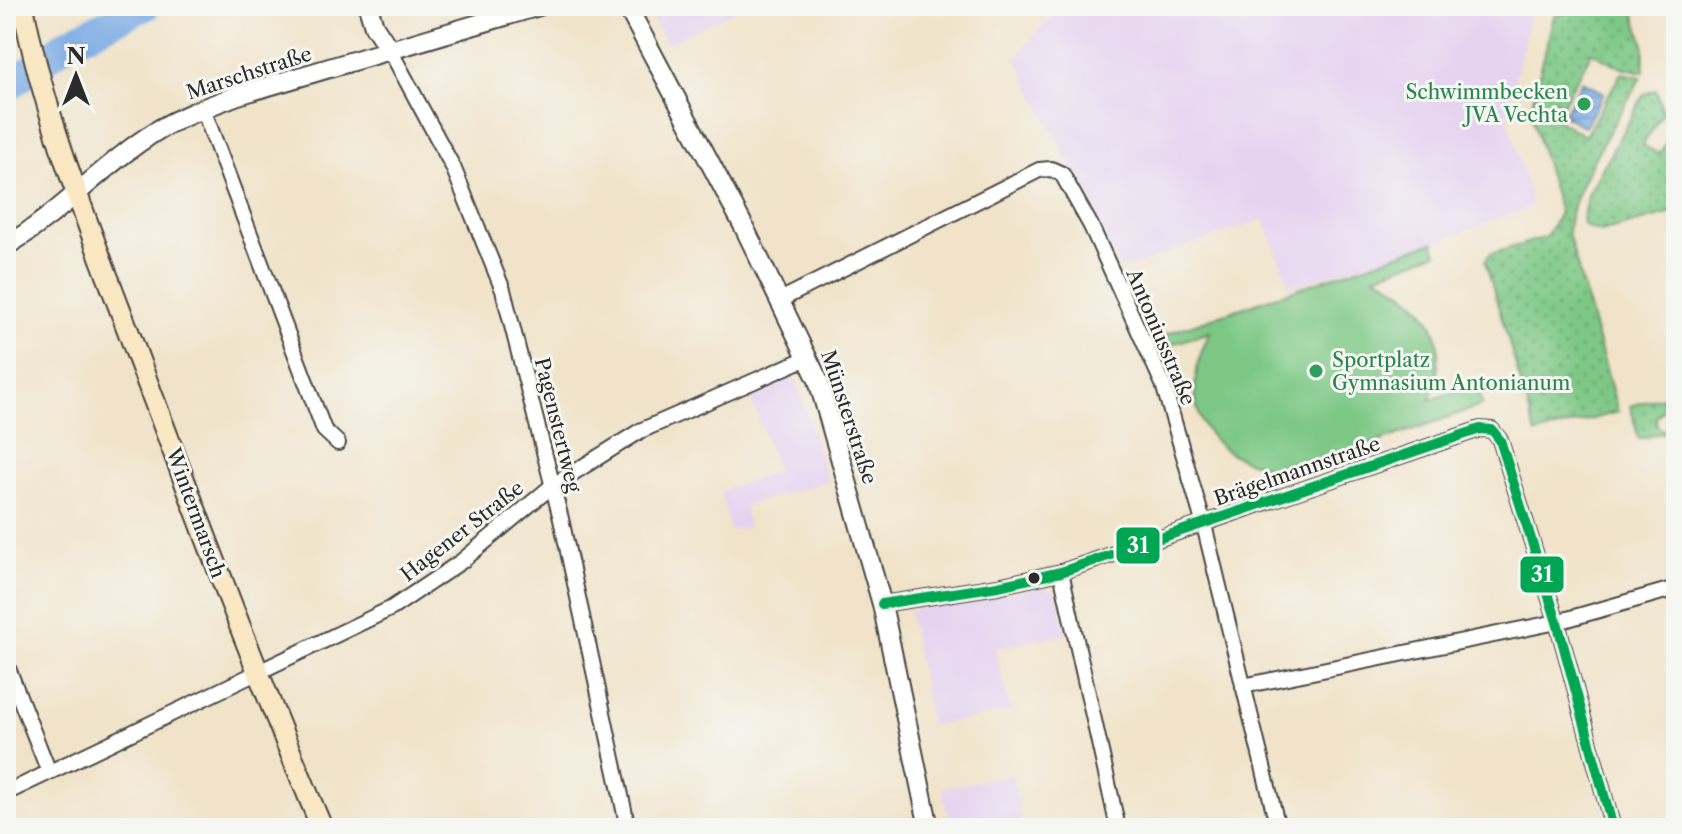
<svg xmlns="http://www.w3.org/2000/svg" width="1682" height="834" viewBox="0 0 1682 834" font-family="'Libre Caslon Text',serif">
<defs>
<pattern id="grass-dots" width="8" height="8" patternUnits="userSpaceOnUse" patternTransform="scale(2)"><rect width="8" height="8" fill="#7dc885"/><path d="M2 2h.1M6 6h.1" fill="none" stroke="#67a36d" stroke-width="1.8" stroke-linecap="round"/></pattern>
<pattern id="forest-firs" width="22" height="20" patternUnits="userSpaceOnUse" patternTransform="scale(2)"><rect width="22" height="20" fill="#66ac72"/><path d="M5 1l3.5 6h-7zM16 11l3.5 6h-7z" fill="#548c5e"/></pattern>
<pattern id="water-rules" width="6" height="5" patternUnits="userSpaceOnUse" patternTransform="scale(2)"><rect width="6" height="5" fill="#78a9e3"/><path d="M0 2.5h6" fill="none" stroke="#638ab8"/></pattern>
</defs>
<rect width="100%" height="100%" fill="#f6f6f2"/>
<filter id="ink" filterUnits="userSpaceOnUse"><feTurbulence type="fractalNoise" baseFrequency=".0125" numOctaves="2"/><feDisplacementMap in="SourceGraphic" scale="16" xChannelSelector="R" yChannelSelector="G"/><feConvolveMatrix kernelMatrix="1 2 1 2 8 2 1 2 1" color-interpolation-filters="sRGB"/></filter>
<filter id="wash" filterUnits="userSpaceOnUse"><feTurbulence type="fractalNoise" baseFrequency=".006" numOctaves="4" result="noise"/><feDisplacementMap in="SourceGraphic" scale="32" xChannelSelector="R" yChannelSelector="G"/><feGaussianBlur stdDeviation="1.8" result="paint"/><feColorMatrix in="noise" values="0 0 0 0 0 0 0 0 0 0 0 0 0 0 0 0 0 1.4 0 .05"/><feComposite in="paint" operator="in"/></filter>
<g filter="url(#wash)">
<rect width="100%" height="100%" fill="#f0e3c9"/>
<!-- built -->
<g fill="#e5d3f0">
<path d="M646,6H746L666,44Z"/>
<path d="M1060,6H1532L1507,114L1532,206L1439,241L1290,287L1264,219L1121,270L1016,58Z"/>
<path d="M790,377L796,381L828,481L744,506L748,527L730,531L721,491L777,471L750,394Z"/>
<path d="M1041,587L1056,592L1067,634L995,648L1011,711L931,726L909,611Z"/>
<path d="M1012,775L1023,828H951L942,788Z"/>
</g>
<!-- grass -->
<g fill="url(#grass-dots)" stroke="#547a58" stroke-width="2">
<path d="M1589,6H1632L1644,45V72L1620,67L1592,52L1555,118L1585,136L1621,73L1641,77C1620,115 1568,192 1568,233L1618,412L1536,434L1485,261L1490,254L1546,237L1560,213L1530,111L1554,16Z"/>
<path d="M1656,90L1663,112L1643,145L1659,154L1671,135L1676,133V212L1601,232L1584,226L1582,220L1588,194L1644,94Z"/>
<path d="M1662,397L1664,409L1656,417L1657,426L1665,431L1676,426V429L1639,439L1630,406Z"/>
</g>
<!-- forest -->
<path fill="url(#forest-firs)" stroke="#486c4e" stroke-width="2" d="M6,25L19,68L6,75Z"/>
<!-- pitch -->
<path fill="#7dc885" stroke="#547a58" stroke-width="2" d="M1433,242L1437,253L1375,276C1432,304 1452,337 1430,400L1477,384L1483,405L1234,492L1230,483L1267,470L1266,466C1194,453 1180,391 1210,332L1169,345L1166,334Z"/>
<!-- water -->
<g fill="url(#water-rules)" stroke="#526a87" stroke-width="2">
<path d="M120,6H153L56,57L53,44Z"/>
<path d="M1582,81L1604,93L1585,127L1563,115Z"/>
</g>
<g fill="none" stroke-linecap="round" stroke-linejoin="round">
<!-- river -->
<path stroke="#78a9e3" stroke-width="30" d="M6,88L67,43L145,6"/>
</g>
</g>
<g filter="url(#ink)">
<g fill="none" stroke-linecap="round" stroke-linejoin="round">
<!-- minor casing -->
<g stroke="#494743" stroke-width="18">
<g id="minor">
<path d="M391,52L453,167L503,290L561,519L628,828"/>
<path d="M203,109L324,430L338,443"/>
<path d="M780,300L1039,170L1051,169L1062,174L1091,226L1163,384L1204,525L1278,828"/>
<path d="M1061,572L1118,828"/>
<path d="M882,604L998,586L1061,572L1480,429L1492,430L1500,440L1557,622L1613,828"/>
<path d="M6,663L49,772"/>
<path d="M1243,686L1557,622L1676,588"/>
<path d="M6,793L392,608L462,561L552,486L640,431L809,357"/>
</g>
</g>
<!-- tertiary casing -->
<g stroke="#494743" stroke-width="22">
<g id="tertiary">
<path d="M368,6L374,26L391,52"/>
<path d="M627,6L743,225L818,380L882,604L929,828"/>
<path d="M6,246C62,213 104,163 158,130C183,115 212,105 238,95L539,6"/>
</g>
</g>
<!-- secondary casing -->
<g stroke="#494743" stroke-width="24">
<path id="secondary" d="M23,6C46,125 94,239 136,352C196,512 255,671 322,828"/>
</g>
<!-- minor -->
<use href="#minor" stroke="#fff" stroke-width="14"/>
<!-- tertiary -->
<use href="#tertiary" stroke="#fff" stroke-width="18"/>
<!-- secondary -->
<use href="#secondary" stroke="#fae7c3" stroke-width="20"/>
<!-- bus-1 casing -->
<g stroke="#f6f6f2" stroke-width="16">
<path id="bus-1" d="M882,604L998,586L1061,572L1480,429L1492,430L1500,440L1557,622L1613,828"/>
</g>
<!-- bus-1 -->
<use href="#bus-1" stroke="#00a651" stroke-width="10"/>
</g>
</g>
<!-- markers -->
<g fill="#2e9e5b" stroke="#f6f6f2" stroke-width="3">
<circle cx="1584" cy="104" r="8"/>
<circle cx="1316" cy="371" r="8"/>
</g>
<circle fill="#2b2b2b" stroke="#f6f6f2" stroke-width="3" cx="1034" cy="578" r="7"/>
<g text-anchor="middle" stroke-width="6" stroke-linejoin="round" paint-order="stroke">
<!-- street labels -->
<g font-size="20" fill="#2b2b2b" stroke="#f6f6f2">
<text transform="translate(249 73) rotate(-18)" y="7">Marschstraße</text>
<text transform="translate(1161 337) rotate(67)" y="7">Antoniusstraße</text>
<text transform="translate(849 417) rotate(72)" y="7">Münsterstraße</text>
<text transform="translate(558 425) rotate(76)" y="7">Pagenstertweg</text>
<text transform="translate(1297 471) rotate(-19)" y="7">Brägelmannstraße</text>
<text transform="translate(196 513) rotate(70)" y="7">Wintermarsch</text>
<text transform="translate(462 531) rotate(-38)" y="7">Hagener Straße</text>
</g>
<!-- leisure labels -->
<g font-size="20" fill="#27864d" stroke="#f6f6f2" text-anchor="end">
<text x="1568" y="99">Schwimmbecken<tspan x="1568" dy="23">JVA Vechta</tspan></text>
<text x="1332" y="367" text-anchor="start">Sportplatz<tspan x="1332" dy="23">Gymnasium Antonianum</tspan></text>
</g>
</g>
<g stroke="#f6f6f2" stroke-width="3">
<rect x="1115" y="526" width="46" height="39" rx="8" fill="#00a651"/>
<rect x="1519" y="555" width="46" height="39" rx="8" fill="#00a651"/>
</g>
<g font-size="22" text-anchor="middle" font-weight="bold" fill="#fff">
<text x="1138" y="553">31</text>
<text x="1542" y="582">31</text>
</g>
<!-- margin -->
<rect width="1682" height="834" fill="none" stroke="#f6f6f2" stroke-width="32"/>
<!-- north arrow -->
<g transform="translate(76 76)" stroke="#f6f6f2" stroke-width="6" paint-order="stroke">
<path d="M0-6L14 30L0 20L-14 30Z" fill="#2b2b2b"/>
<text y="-12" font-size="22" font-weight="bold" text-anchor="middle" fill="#2b2b2b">N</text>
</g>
</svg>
